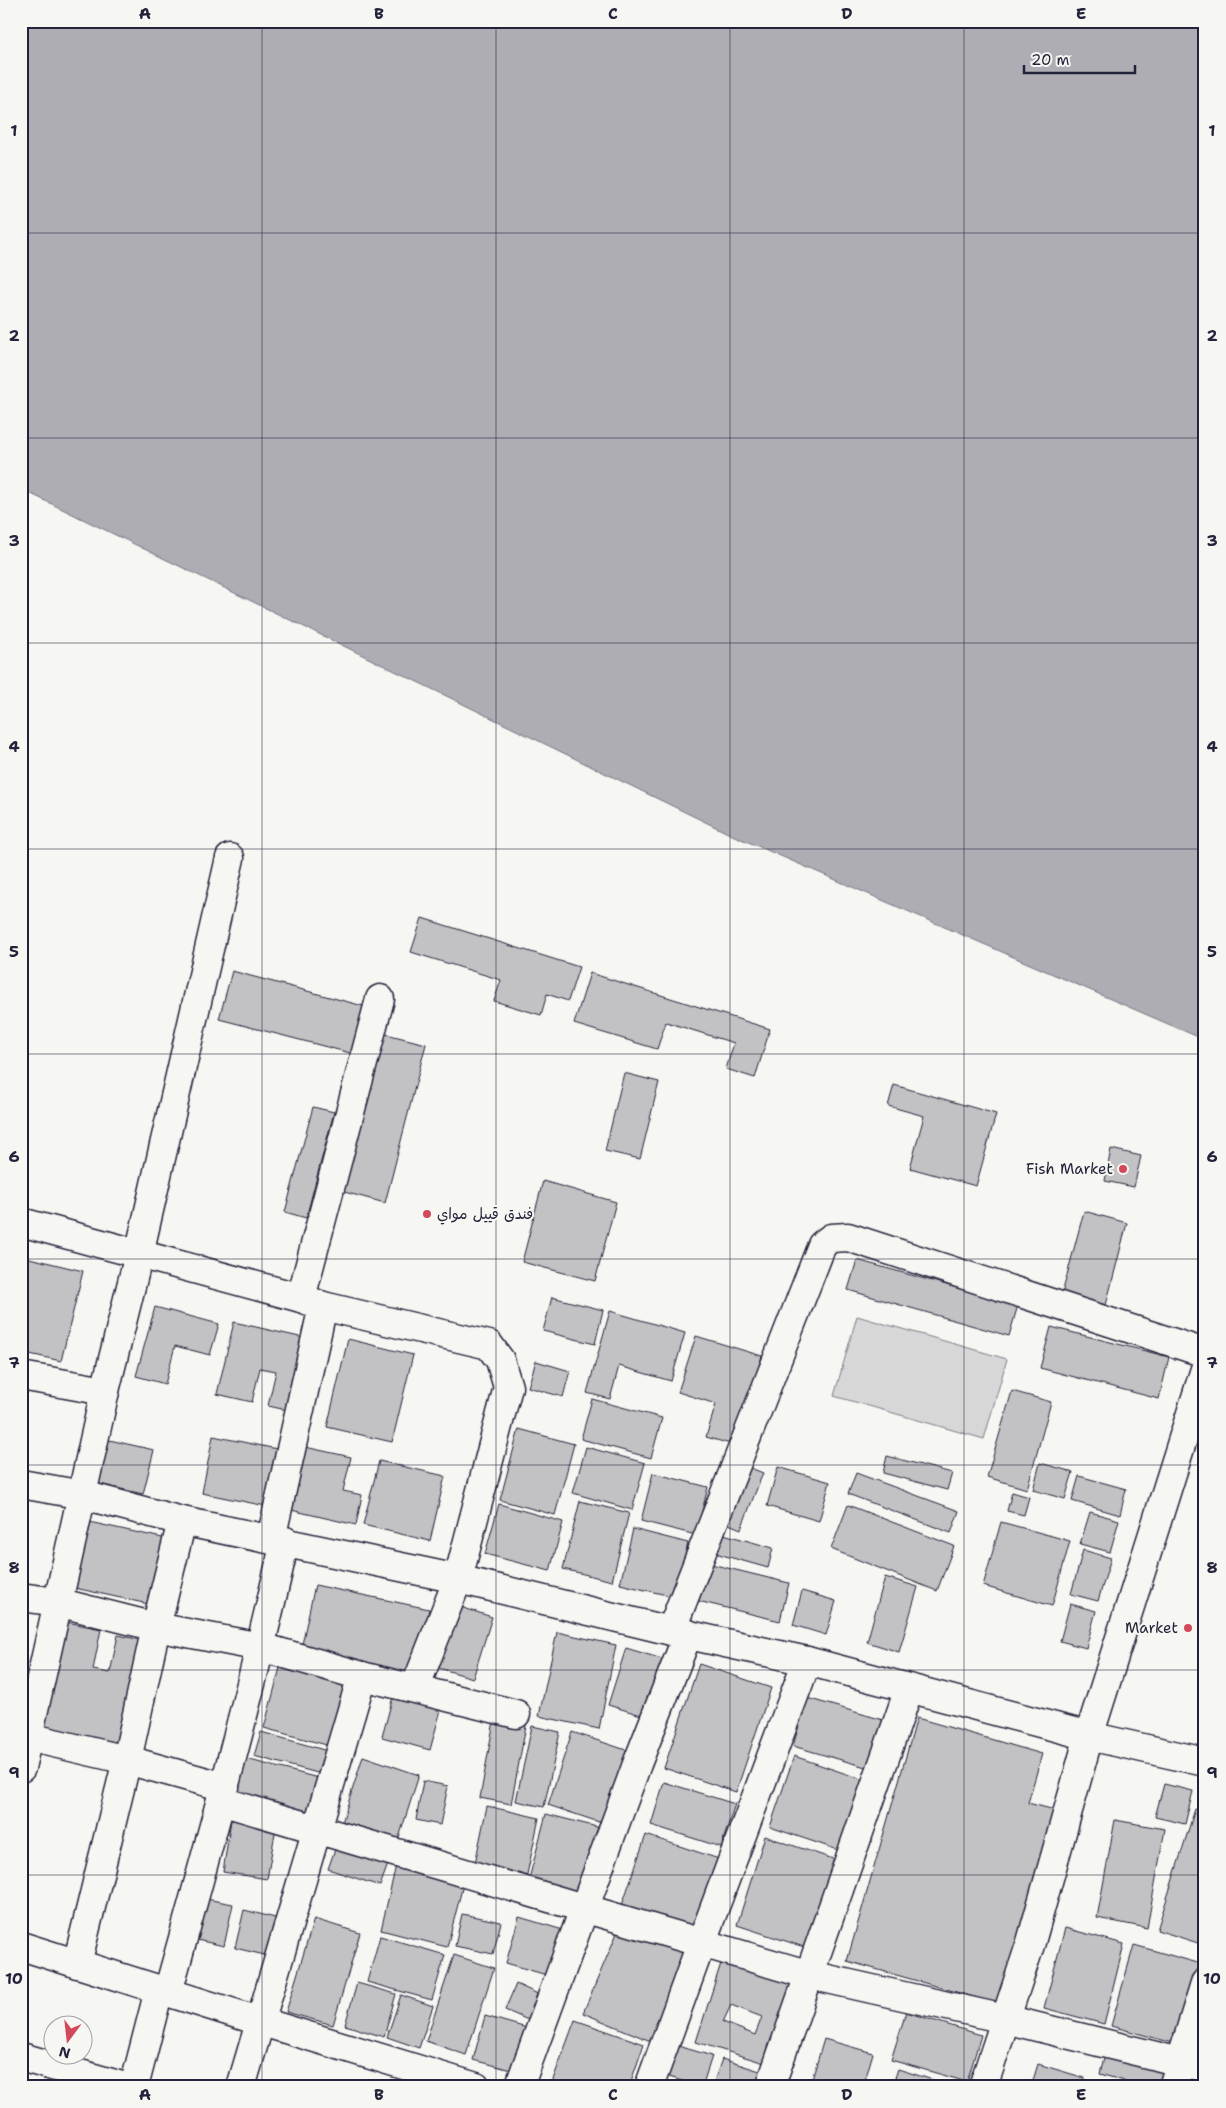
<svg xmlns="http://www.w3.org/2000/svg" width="1226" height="2108" viewBox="0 0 1226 2108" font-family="'Shantell Sans','Playpen Sans Arabic',sans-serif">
<rect width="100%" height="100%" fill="#f6f6f2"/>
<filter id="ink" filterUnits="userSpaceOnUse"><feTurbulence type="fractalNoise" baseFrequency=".02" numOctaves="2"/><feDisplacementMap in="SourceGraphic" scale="10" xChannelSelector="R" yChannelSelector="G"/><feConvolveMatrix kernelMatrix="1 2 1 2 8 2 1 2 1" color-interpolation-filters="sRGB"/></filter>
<g filter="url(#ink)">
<!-- green -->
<path fill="#d7d7d7" stroke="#7c7c89" d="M857,1316L1007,1359L984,1439L834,1396Z"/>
<!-- water -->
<path fill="#adadb3" stroke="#757583" d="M21,21H1205V1040L732,835L21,489Z"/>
<!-- building -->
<g fill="#c2c2c4" stroke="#22223b" fill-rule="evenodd">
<path d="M422,918L579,967L568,1001L547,994L541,1015L494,1001L501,980L411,952Z"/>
<path d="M232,971L367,1007L354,1054L219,1019Z"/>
<path d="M590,973L770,1029L755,1078L726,1069L734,1043L666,1022L657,1049L574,1024Z"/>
<path d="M378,1032L426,1044L385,1203L337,1190Z"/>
<path d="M624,1073L659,1082L640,1159L605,1151Z"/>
<path d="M894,1085L996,1114L976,1186L910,1168L924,1116L888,1106Z"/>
<path d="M313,1107L334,1112L306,1218L285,1212Z"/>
<path d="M1111,1149L1141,1156L1134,1187L1105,1181Z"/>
<path d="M543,1181L616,1202L595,1281L522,1262Z"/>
<path d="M1084,1211L1127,1223L1106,1305L1062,1294Z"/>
<path d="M21,1256L83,1271L61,1361L21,1352Z"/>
<path d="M857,1260L1018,1305L1009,1336L848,1290Z"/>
<path d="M552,1297L603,1310L595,1344L543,1331Z"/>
<path d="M155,1307L219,1324L210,1355L175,1346L165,1384L136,1376Z"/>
<path d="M610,1311L685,1333L671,1381L619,1366L610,1399L587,1393Z"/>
<path d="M234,1322L304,1338L287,1410L268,1406L276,1371L260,1368L252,1402L217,1394Z"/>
<path d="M1051,1327L1169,1357L1159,1399L1040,1368Z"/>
<path d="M696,1336L762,1356L734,1445L706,1437L716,1404L678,1392Z"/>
<path d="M348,1339L413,1355L392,1442L327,1427Z"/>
<path d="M536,1361L570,1371L563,1397L528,1387Z"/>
<path d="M1012,1391L1051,1402L1027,1489L987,1477Z"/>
<path d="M592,1399L662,1418L651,1458L581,1439Z"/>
<path d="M519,1429L574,1444L555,1515L500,1500Z"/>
<path d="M213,1436L277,1449L266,1506L202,1493Z"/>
<path d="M105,1439L154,1450L143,1494L95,1483Z"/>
<path d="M305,1447L351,1457L343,1491L362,1495L356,1525L291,1510Z"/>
<path d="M586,1447L645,1463L632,1510L573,1493Z"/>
<path d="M887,1456L952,1473L947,1490L883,1473Z"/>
<path d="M379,1461L445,1476L430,1541L363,1525Z"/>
<path d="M1040,1463L1073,1472L1065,1499L1033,1490Z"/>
<path d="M748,1467L763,1473L741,1529L726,1523Z"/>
<path d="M778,1467L830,1482L819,1521L767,1506Z"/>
<path d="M653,1473L708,1487L696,1535L641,1521Z"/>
<path d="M856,1473L959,1511L951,1533L848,1494Z"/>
<path d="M1079,1476L1126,1489L1120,1515L1072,1501Z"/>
<path d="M1012,1492L1029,1497L1024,1515L1007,1511Z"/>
<path d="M580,1501L629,1513L612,1581L563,1569Z"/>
<path d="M499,1504L563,1522L550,1571L485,1554Z"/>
<path d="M848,1505L954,1546L937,1591L831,1549Z"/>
<path d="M1090,1512L1119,1520L1110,1552L1080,1544Z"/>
<path d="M89,1522L167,1539L153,1605L75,1588Z"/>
<path d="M1001,1522L1070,1541L1052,1606L983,1586Z"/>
<path d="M633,1529L688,1543L675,1597L620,1584Z"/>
<path d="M720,1533L773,1548L768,1568L715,1553Z"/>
<path d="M1083,1550L1111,1558L1098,1601L1071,1594Z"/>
<path d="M707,1563L789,1583L780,1621L698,1601Z"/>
<path d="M885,1577L918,1587L899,1652L867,1642Z"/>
<path d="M315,1585L429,1609L415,1674L301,1649Z"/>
<path d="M802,1591L836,1601L826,1635L793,1625Z"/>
<path d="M451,1604L492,1617L473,1678L432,1666Z"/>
<path d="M1070,1604L1096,1611L1086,1648L1060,1641Z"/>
<path d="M57,1620L101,1629L93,1670L110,1673L118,1635L141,1640L120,1743L35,1726Z"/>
<path d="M557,1632L616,1645L599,1729L539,1716Z"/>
<path d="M626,1648L669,1661L651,1718L608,1705Z"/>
<path d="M281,1664L351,1683L334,1747L264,1728Z"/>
<path d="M699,1664L771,1688L736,1792L664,1768Z"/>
<path d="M394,1693L442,1706L430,1750L382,1737Z"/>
<path d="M807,1698L890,1722L876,1770L793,1746Z"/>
<path d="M495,1715L527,1721L511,1804L480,1798Z"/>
<path d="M917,1718L1042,1754L1028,1803L1055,1810L999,2004L847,1961Z"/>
<path d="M532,1726L560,1732L544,1807L516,1801Z"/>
<path d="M261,1732L331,1752L325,1775L254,1756Z"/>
<path d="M572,1732L629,1751L605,1824L548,1805Z"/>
<path d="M363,1756L419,1775L396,1847L340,1829Z"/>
<path d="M794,1756L867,1781L844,1852L770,1827Z"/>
<path d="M246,1759L322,1779L311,1818L236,1798Z"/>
<path d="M423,1781L448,1786L440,1825L416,1820Z"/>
<path d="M664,1782L735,1804L721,1847L651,1825Z"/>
<path d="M1164,1784L1193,1791L1185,1824L1155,1817Z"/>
<path d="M487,1806L539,1818L526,1879L474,1868Z"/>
<path d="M1195,1809L1205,1812V1920L1198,1943L1157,1930Z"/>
<path d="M546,1814L605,1829L587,1898L528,1883Z"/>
<path d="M231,1820L276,1827L267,1879L223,1872Z"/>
<path d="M1115,1820L1165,1829L1147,1928L1097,1918Z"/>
<path d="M646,1835L725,1861L701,1934L621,1908Z"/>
<path d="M765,1836L836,1860L807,1948L737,1925Z"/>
<path d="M339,1838L391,1856L380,1886L328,1869Z"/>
<path d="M397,1861L465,1877L447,1947L381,1930Z"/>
<path d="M206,1899L233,1904L224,1946L197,1940Z"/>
<path d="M244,1910L283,1920L273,1957L235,1948Z"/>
<path d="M462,1914L501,1922L493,1954L455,1946Z"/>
<path d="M519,1917L563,1930L550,1976L506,1963Z"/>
<path d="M314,1919L360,1933L333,2025L286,2012Z"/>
<path d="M620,1926L689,1955L653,2042L583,2013Z"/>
<path d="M1065,1928L1124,1944L1104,2024L1044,2008Z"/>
<path d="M380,1936L445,1955L432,2000L367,1982Z"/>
<path d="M1134,1945L1205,1965V1987L1188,2047L1111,2026Z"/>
<path d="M454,1955L494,1968L466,2055L426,2041Z"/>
<path d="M723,1957L797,1980L771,2065L696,2042ZM731,2005L762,2017L755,2035L723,2022Z"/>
<path d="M357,1983L396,1994L384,2037L345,2025Z"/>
<path d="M516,1984L540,1995L528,2020L505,2010Z"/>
<path d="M401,1995L433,2006L419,2048L387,2037Z"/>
<path d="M906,2012L981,2035L967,2082L891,2060Z"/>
<path d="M485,2016L527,2028L515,2071L473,2060Z"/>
<path d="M575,2020L644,2044L629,2087H556L551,2085Z"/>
<path d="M1205,2033V2054L1199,2052Z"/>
<path d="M824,2039L873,2053L863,2087L810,2086Z"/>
<path d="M1109,2039L1177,2057L1169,2087H1145L1100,2074Z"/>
<path d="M675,2045L712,2056L702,2087L666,2076Z"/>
<path d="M722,2059L763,2072L758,2087H712Z"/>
<path d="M1038,2064L1085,2078L1083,2087H1031Z"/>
<path d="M898,2069L955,2087H892Z"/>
</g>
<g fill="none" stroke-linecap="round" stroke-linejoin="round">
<!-- minor casing -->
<g stroke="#22223b" stroke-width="31">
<g id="minor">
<path d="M301,1298L380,999"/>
<path d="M21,1376L105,1391"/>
<path d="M21,1484L83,1495L182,1521L458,1579L415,1688"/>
<path d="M271,1539L323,1306"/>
<path d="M21,1597L57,1602L156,1627L261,1647L362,1676L516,1714"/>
<path d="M671,1631L822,1245L831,1238L848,1237L1205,1353"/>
<path d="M1089,1736L1205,1369"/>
<path d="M28,1737L127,1760L225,1787"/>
<path d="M21,1768L105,1391L139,1254L230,858"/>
<path d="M221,1801L810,1975L1005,2019L1205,2068"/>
<path d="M21,1946L259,2021L476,2087"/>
<path d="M77,1964L127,1760L156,1627L182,1521"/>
<path d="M168,1992C210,1842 251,1693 285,1541"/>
<path d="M21,2057L125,2087"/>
<path d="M134,2087L159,1990"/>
<path d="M241,2087L362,1676"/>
<path d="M519,2087L637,1764L688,1634"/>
<path d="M649,2087L701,1944L807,1661"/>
<path d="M770,2087L909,1689"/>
<path d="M1173,2087L1205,1983"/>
</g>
</g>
<!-- tertiary casing -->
<g stroke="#22223b" stroke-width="31">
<g id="tertiary">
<path d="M21,1222L301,1298L323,1306L489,1345L500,1360L508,1387L458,1579L671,1631L807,1661L1089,1736L1205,1762"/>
<path d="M983,2087L1031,1942L1089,1736"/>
</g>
</g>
<!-- minor -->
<use href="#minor" stroke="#f6f6f2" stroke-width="28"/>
<!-- tertiary -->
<use href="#tertiary" stroke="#f6f6f2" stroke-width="28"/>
</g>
</g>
<!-- grid -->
<path fill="none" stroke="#22223b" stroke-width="1" stroke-opacity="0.55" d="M262,21V2087M496,21V2087M730,21V2087M964,21V2087M21,233H1205M21,438H1205M21,643H1205M21,849H1205M21,1054H1205M21,1259H1205M21,1465H1205M21,1670H1205M21,1875H1205"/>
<!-- markers -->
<g fill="#d1495b" stroke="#f6f6f2" stroke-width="2">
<circle cx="1123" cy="1169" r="5"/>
<circle cx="427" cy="1214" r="5"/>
<circle cx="1188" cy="1628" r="5"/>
</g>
<g text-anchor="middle" stroke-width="4" stroke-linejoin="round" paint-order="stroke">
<!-- poi labels -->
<g font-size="15" fill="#22223b" stroke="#f6f6f2" text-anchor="end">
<text x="1113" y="1174">Fish Market</text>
<text x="437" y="1219" text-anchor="start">فندق قييل مواي</text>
<text x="1178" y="1633">Market</text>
</g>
</g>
<!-- margin -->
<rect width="1226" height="2108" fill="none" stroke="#f6f6f2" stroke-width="55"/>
<!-- north arrow -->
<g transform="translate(68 2040) rotate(195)"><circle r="24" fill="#f6f6f2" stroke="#a1a1a9"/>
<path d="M0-4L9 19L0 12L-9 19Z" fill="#d1495b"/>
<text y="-8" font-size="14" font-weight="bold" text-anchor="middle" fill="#22223b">N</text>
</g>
<!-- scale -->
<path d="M1024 65v8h111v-8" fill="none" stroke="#22223b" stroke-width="2.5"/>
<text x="1031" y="65" font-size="15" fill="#22223b" stroke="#f6f6f2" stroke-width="4" paint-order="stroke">20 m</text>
<rect x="28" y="28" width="1170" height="2052" fill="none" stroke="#22223b" stroke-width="2"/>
<g font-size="16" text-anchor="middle" font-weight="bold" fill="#22223b">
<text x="145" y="19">A</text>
<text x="379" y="19">B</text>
<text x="613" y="19">C</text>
<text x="847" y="19">D</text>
<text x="1081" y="19">E</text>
<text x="14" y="136">1</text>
<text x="1212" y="136">1</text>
<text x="14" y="341">2</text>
<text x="1212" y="341">2</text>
<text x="14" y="546">3</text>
<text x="1212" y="546">3</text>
<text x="14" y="752">4</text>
<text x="1212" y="752">4</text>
<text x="14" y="957">5</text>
<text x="1212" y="957">5</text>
<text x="14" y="1162">6</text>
<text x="1212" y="1162">6</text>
<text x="14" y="1368">7</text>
<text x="1212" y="1368">7</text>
<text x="14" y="1573">8</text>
<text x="1212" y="1573">8</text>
<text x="14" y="1778">9</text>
<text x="1212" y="1778">9</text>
<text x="14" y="1984">10</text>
<text x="1212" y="1984">10</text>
<text x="145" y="2100">A</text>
<text x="379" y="2100">B</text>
<text x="613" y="2100">C</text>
<text x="847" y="2100">D</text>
<text x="1081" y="2100">E</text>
</g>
</svg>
